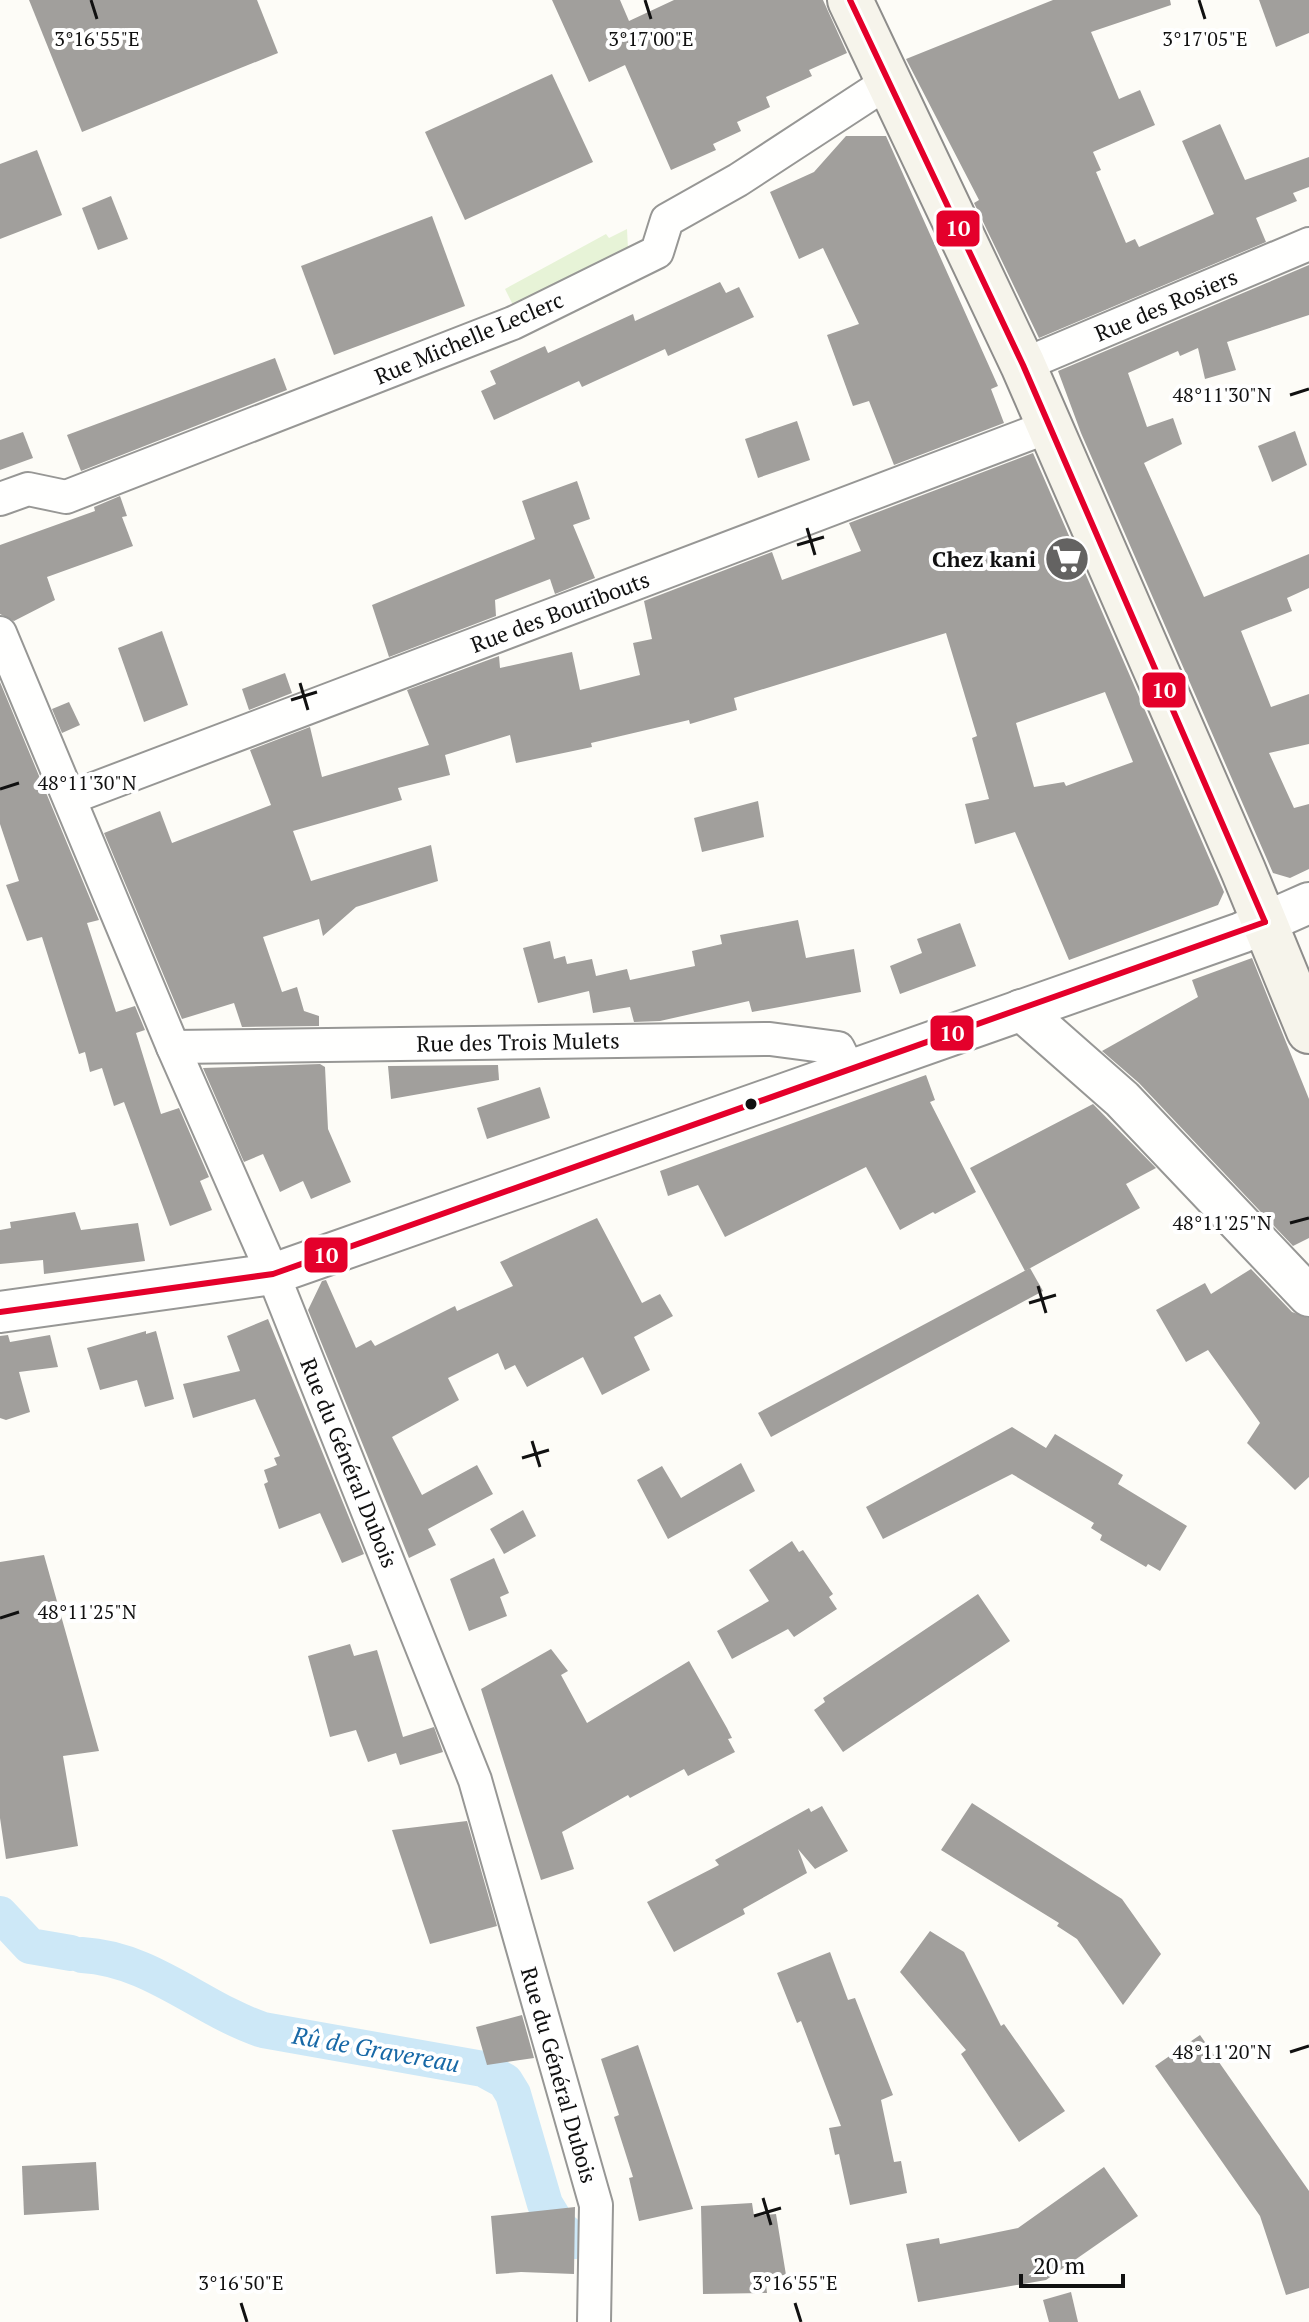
<svg xmlns="http://www.w3.org/2000/svg" width="1309" height="2322" viewBox="0 0 1309 2322" font-family="'PT Serif',serif">
<rect width="100%" height="100%" fill="#fdfcf7"/>
<!-- green -->
<path fill="#e7f3d7" d="M627,229L628,249L515,309L505,289L606,234L609,238Z"/>
<g fill="none" stroke-linecap="round" stroke-linejoin="round">
<!-- canal -->
<g stroke="#cde8f7" stroke-width="36">
<path d="M0,1914L30,1946L71,1953"/>
<path d="M82,1955C152,1959 200,2009 263,2030L483,2069L505,2081L513,2094L545,2204L559,2227L575,2241"/>
</g>
</g>
<!-- building -->
<g fill="#a19f9c" fill-rule="evenodd">
<path d="M29,0H257L278,53L82,132Z"/>
<path d="M552,0H620L629,21L674,0H823L847,53L809,70L812,76L766,97L770,107L737,122L741,131L713,144L716,150L671,170L625,65L589,82Z"/>
<path d="M1053,0H1170L1171,5L1091,32L1119,99L1140,90L1155,125L1093,152L1101,170L1096,172L1126,243L1135,239L1139,247L1214,214L1182,141L1220,124L1245,180L1309,157V187L1293,193L1297,201L1256,218L1266,242L1039,338L974,203L979,200L906,59Z"/>
<path d="M1259,0H1309V33L1276,47Z"/>
<path d="M552,74L593,162L465,220L425,132Z"/>
<path d="M846,136H886L998,386L991,389L1004,423L894,465L869,401L853,406L827,335L859,324L823,248L799,259L770,192L814,172Z"/>
<path d="M37,150L62,215L0,239V164Z"/>
<path d="M111,196L128,239L98,250L82,208Z"/>
<path d="M432,216L465,306L334,355L301,266Z"/>
<path d="M1309,265V315L1227,342L1236,370L1205,379L1198,348L1180,356L1178,351L1128,373L1147,427L1173,418L1182,444L1144,463L1204,597L1309,554V588L1287,598L1292,611L1241,631L1271,707L1309,694V744L1269,753L1294,808L1309,804V869L1290,878L1273,873L1081,433L1058,371Z"/>
<path d="M720,282L726,293L739,287L754,317L668,356L665,349L582,387L579,381L494,420L481,391L496,384L490,371L545,346L548,353L633,314L635,321Z"/>
<path d="M275,358L287,390L81,471L67,435Z"/>
<path d="M797,421L810,460L758,478L745,439Z"/>
<path d="M1295,431L1307,465L1272,482L1258,446Z"/>
<path d="M23,432L33,458L0,470V440Z"/>
<path d="M1033,453L1224,892L1218,905L1069,960L1015,832L975,844L965,804L989,799L972,738L977,736L946,633L734,698L737,710L690,724L689,720L591,743L592,747L516,763L510,735L445,755L450,775L398,788L402,800L293,831L311,881L431,845L438,881L356,907L323,936L319,919L263,937L282,992L297,987L304,1011L319,1016V1026L242,1027L234,1003L182,1019L104,833L160,811L172,843L271,805L250,750L310,727L322,777L429,745L407,690L499,656L500,668L572,652L580,690L640,675L633,643L652,639L644,601L772,552L782,580L861,551L849,523ZM1105,692L1133,762L1066,786L1064,782L1034,787L1016,723Z"/>
<path d="M577,481L590,519L573,525L595,578L555,594L550,579L495,600L496,616L389,657L372,605L535,539L522,501Z"/>
<path d="M120,496L127,516L122,517L133,546L47,577L55,600L14,621L0,614V545L95,511L94,507Z"/>
<path d="M162,631L188,705L144,722L118,648Z"/>
<path d="M285,673L292,693L249,710L242,689Z"/>
<path d="M0,682L99,920L87,923L116,1012L135,1006L145,1030L136,1033L161,1114L179,1108L209,1177L200,1181L212,1210L170,1226L124,1102L114,1106L102,1068L90,1072L85,1052L79,1054L42,937L27,941L6,885L19,881L0,824Z"/>
<path d="M69,702L80,725L62,733L52,709Z"/>
<path d="M758,801L764,837L702,852L694,818Z"/>
<path d="M798,920L806,958L854,949L861,992L752,1012L749,1001L660,1021L634,1022L630,1007L593,1013L589,991L538,1003L523,948L550,941L554,959L565,956L567,964L592,959L596,976L627,969L630,980L695,966L692,951L722,944L720,935Z"/>
<path d="M960,923L976,966L900,994L890,966L922,953L917,939Z"/>
<path d="M1252,958L1309,1099V1238L1293,1246L1139,1083L1102,1051L1198,997L1192,980Z"/>
<path d="M320,1064L325,1067L328,1129L351,1182L311,1199L303,1181L280,1192L263,1154L244,1162L203,1068Z"/>
<path d="M498,1065L499,1080L391,1099L388,1066Z"/>
<path d="M926,1075L935,1100L930,1102L976,1192L935,1214L933,1212L900,1230L866,1167L725,1237L698,1185L668,1196L660,1171Z"/>
<path d="M540,1087L550,1118L487,1139L477,1108Z"/>
<path d="M1093,1104L1156,1168L1126,1184L1140,1208L1025,1271L970,1168Z"/>
<path d="M75,1212L81,1230L138,1223L145,1261L44,1274L43,1260L0,1264V1230L11,1228L10,1222Z"/>
<path d="M597,1218L642,1303L660,1294L673,1316L634,1337L650,1370L602,1395L583,1357L527,1387L515,1365L505,1370L498,1353L448,1378L459,1400L392,1437L422,1495L477,1465L493,1494L428,1529L436,1545L409,1558L308,1310L322,1281L326,1280L356,1348L371,1340L375,1346L455,1306L457,1311L513,1286L500,1262Z"/>
<path d="M1030,1268L1043,1291L771,1437L758,1413Z"/>
<path d="M1251,1269L1292,1312L1309,1318V1477L1295,1490L1247,1443L1260,1423L1208,1350L1186,1362L1156,1310L1205,1283L1211,1294Z"/>
<path d="M268,1319L364,1554L342,1563L320,1513L279,1529L264,1484L268,1482L264,1470L277,1465L274,1458L280,1456L255,1399L193,1418L183,1384L240,1371L227,1336Z"/>
<path d="M146,1331V1334L156,1331L174,1399L145,1407L137,1380L100,1390L87,1348Z"/>
<path d="M8,1335L10,1342L50,1335L58,1367L19,1372L30,1412L6,1420L0,1418V1336Z"/>
<path d="M1012,1427L1046,1448L1055,1434L1123,1475L1118,1484L1187,1526L1160,1571L1148,1564L1146,1567L1100,1540L1102,1535L1091,1528L1094,1523L1012,1474L883,1539L866,1507Z"/>
<path d="M741,1463L755,1491L668,1539L637,1480L662,1466L681,1498Z"/>
<path d="M523,1510L536,1536L504,1554L490,1529Z"/>
<path d="M792,1541L799,1552L803,1550L833,1594L829,1597L837,1609L794,1637L788,1629L732,1659L717,1631L769,1601L749,1570Z"/>
<path d="M44,1555L99,1751L63,1756L78,1846L6,1859L0,1818V1562Z"/>
<path d="M494,1558L509,1593L500,1597L507,1616L469,1631L450,1579Z"/>
<path d="M978,1594L1010,1641L843,1752L814,1710L825,1702L823,1698Z"/>
<path d="M350,1644L354,1656L377,1650L403,1737L434,1727L443,1752L400,1765L396,1753L368,1762L356,1730L330,1737L308,1656Z"/>
<path d="M551,1649L568,1671L561,1675L587,1723L689,1661L727,1728L732,1738L728,1739L735,1752L688,1776L684,1769L630,1798L628,1795L562,1832L574,1869L541,1880L481,1689Z"/>
<path d="M972,1803L1122,1899L1161,1954L1123,2005L1077,1939L1057,1926L1059,1923L941,1850Z"/>
<path d="M822,1806L848,1851L815,1869L798,1849L807,1873L743,1909L745,1914L674,1952L647,1902L719,1865L715,1860L809,1808L811,1812Z"/>
<path d="M467,1821L497,1926L430,1944L392,1830Z"/>
<path d="M930,1931L964,1952L1001,2026L1004,2024L1065,2111L1019,2142L961,2054L966,2050L900,1972Z"/>
<path d="M830,1952L848,2000L855,1998L893,2095L881,2100L894,2162L901,2161L907,2193L850,2205L839,2154L835,2155L829,2128L841,2126L801,2021L797,2023L777,1973Z"/>
<path d="M522,2015L534,2058L487,2065L476,2027Z"/>
<path d="M1200,2035L1309,2191V2288L1286,2295L1260,2216L1155,2066Z"/>
<path d="M638,2045L693,2209L639,2221L629,2178L633,2177L614,2117L619,2115L601,2059Z"/>
<path d="M96,2162L99,2210L24,2215L22,2166Z"/>
<path d="M1104,2167L1138,2216L1046,2280L918,2302L906,2244L939,2238L940,2244L1018,2228Z"/>
<path d="M752,2203L754,2216L776,2214L786,2275L765,2276L767,2293L703,2294L701,2206Z"/>
<path d="M575,2207L574,2274L521,2272L496,2274L491,2216Z"/>
<path d="M1071,2292L1078,2322H1049L1043,2300Z"/>
</g>
<g fill="none" stroke-linecap="round" stroke-linejoin="round">
<!-- minor casing -->
<g stroke="#979795" stroke-width="36">
<g id="minor">
<path d="M1023,365L1309,244"/>
<path d="M0,499L28,489L66,497L513,323L657,252L667,220L738,180L888,82"/>
<path d="M0,633L173,1047L273,1274L475,1780L596,2205L594,2322"/>
<path d="M70,798L1050,426"/>
<path d="M173,1047L770,1039L838,1048L849,1070"/>
</g>
</g>
<!-- tertiary casing -->
<g stroke="#979795" stroke-width="44">
<g id="tertiary">
<path d="M1021,1010L1122,1099L1309,1296"/>
<path d="M0,1312L273,1274L1241,933L1309,903"/>
</g>
</g>
<!-- secondary casing -->
<g stroke="#8e8d8b" stroke-width="48">
<path id="secondary" d="M850,0L1023,365L1243,870L1309,1031"/>
</g>
<!-- minor -->
<use href="#minor" stroke="#fffffe" stroke-width="32"/>
<!-- tertiary -->
<use href="#tertiary" stroke="#fffffe" stroke-width="40"/>
<!-- secondary -->
<use href="#secondary" stroke="#f6f4eb" stroke-width="44"/>
<!-- bus-1 casing -->
<g stroke="#fff" stroke-width="12">
<g id="bus-1">
<path d="M850,0L1023,365L1265,922"/>
<path d="M0,1312L273,1274L1265,922"/>
</g>
</g>
<!-- bus-1 -->
<use href="#bus-1" stroke="#e4002b" stroke-width="6"/>
</g>
<!-- ticks -->
<path fill="none" stroke="#111" stroke-width="3" d="M91,0L97,19M645,0L651,19M1199,0L1205,19M1290,395L1309,389M807,528L815,555M797,545L824,537M300,683L308,710M291,700L317,692M0,789L19,783M1290,1223L1309,1218M1038,1286L1046,1313M1029,1303L1056,1295M532,1441L540,1467M522,1458L549,1450M0,1618L19,1612M1290,2052L1309,2046M763,2198L771,2225M754,2216L781,2208M241,2303L247,2322M795,2303L801,2322"/>
<!-- icons -->
<defs>
<g id="supermarket-disc" transform="scale(2.3)"><circle r="9.5" fill="#646362" stroke="#fff"/><path d="M-6-5.5h2.5l.6 2H6L4.5 2H-2.5L-4.4-4H-6ZM-1.5 3.2a1.3 1.3 0 1 0 .1 0ZM3 3.2a1.3 1.3 0 1 0 .1 0Z" fill="#fff"/></g>
</defs>
<g fill-rule="evenodd">
<use href="#supermarket-disc" x="1067" y="559"/>
</g>
<!-- markers -->
<circle fill="#111" stroke="#fff" stroke-width="3" cx="751" cy="1104" r="7"/>
<g text-anchor="middle" stroke-width="8" stroke-linejoin="round" paint-order="stroke">
<!-- street labels -->
<g font-size="22" fill="#111" stroke="#fff">
<text transform="translate(1166 305) rotate(-23)" y="8">Rue des Rosiers</text>
<text transform="translate(469 338) rotate(-23)" y="8">Rue Michelle Leclerc</text>
<text transform="translate(560 612) rotate(-21)" y="8">Rue des Bouribouts</text>
<text transform="translate(518 1042) rotate(-1)" y="8">Rue des Trois Mulets</text>
<text transform="translate(349 1463) rotate(68)" y="8">Rue du Général Dubois</text>
<text transform="translate(559 2075) rotate(74)" y="8">Rue du Général Dubois</text>
</g>
<!-- poi labels -->
<g font-size="22" font-weight="bold" fill="#111" stroke="#fff" text-anchor="end">
<text x="1036" y="567">Chez kani</text>
</g>
<!-- water labels -->
<g font-size="24" font-style="italic" fill="#1768a6" stroke="#fff">
<text transform="translate(376 2050) rotate(10)" y="8">Rû de Gravereau</text>
</g>
</g>
<g font-size="20" text-anchor="middle" fill="#111" stroke="#fff" stroke-width="8" stroke-linejoin="round" paint-order="stroke">
<text x="97" y="46">3°16'55"E</text>
<text x="651" y="46">3°17'00"E</text>
<text x="1205" y="46">3°17'05"E</text>
<text x="1222" y="402">48°11'30"N</text>
<text x="87" y="790">48°11'30"N</text>
<text x="1222" y="1230">48°11'25"N</text>
<text x="87" y="1619">48°11'25"N</text>
<text x="1222" y="2059">48°11'20"N</text>
<text x="241" y="2290">3°16'50"E</text>
<text x="795" y="2290">3°16'55"E</text>
</g>
<g stroke="#fff" stroke-width="3">
<rect x="935" y="209" width="46" height="39" rx="8" fill="#e4002b"/>
<rect x="1141" y="671" width="46" height="38" rx="8" fill="#e4002b"/>
<rect x="929" y="1014" width="46" height="38" rx="8" fill="#e4002b"/>
<rect x="303" y="1236" width="46" height="38" rx="8" fill="#e4002b"/>
</g>
<g font-size="22" text-anchor="middle" font-weight="bold" fill="#fff">
<text x="958" y="236">10</text>
<text x="1164" y="698">10</text>
<text x="952" y="1041">10</text>
<text x="326" y="1263">10</text>
</g>
<!-- scale -->
<path d="M1021 2274v12h102v-12" fill="none" stroke="#111111" stroke-width="4"/>
<text x="1033" y="2274" font-size="24" fill="#111111" stroke="#ffffff" stroke-width="6" paint-order="stroke">20 m</text>
</svg>
